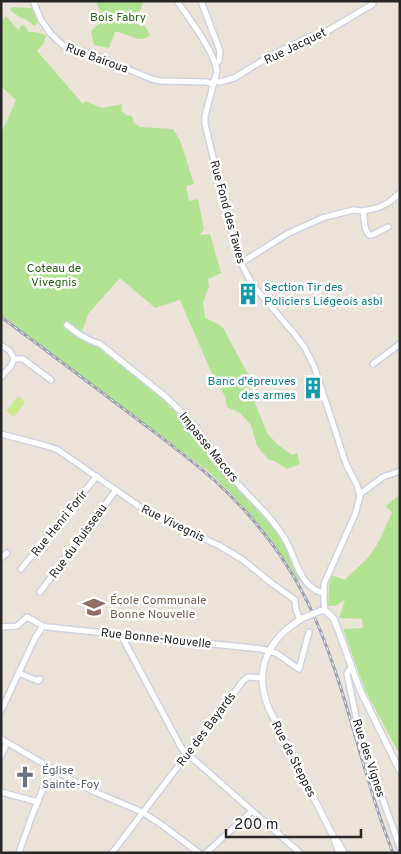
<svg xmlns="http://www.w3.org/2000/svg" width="401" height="854" viewBox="0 0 401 854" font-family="Overpass,sans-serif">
<rect width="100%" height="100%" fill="#ebe2d8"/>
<!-- green -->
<g fill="#b2e393">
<path d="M96,1H144L140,11L133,15L136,24L144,25L150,35C139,46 127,31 115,32L109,48L94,45L91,31L103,20Z"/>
<path d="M13,7L31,8L37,14L39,20L36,25H33C28,18 16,18 10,9Z"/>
<path d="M6,16L18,30L22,25L26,27L28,32H35L46,35L44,43L37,51L83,104L85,101L102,108L122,104V111L126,115L132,116L134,123L140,127L173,129L180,140L194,184L186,186L189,201L198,199L204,229L200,235L210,234L221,273L208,279L209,287L203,302L205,318L216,323L223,328L248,374L251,393L267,433L277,444L292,455L297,453L300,464L287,469C281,466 275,460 269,460L257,446L251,425L240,413L227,407L225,396L212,374L180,300L155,308L120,278L88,314L81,335L100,344L166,402L200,436L283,540L297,572L303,580H298C273,537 244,505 208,471L1,315V134L16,100L1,86V22Z"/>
<path d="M400,494V755L365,690L343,629L363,628L362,619L339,618L345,600L335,606H328L329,585L332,575L345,580C353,570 365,563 372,552C380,542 386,525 392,513L386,506Z"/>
</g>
<!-- pitch -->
<path fill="#c8eb8e" d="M18,396L25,402L14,417L6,411Z"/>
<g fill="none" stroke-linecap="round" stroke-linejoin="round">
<!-- minor casing -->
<g stroke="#ced2e1" stroke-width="8">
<g id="minor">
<path d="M33,1L41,20L51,34L67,49L86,52L152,79L160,81L206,82L213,84"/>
<path d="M177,1C190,20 213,49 217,71L205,116V124L229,223L241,263L252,284L297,337L305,348L314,366L346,464L357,485L360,496L356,512L324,584V603L325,610"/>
<path d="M201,1L220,51L219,61L216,64"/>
<path d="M214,81L220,82L234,78L272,55L309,37L324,33L373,4"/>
<path d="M363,211C365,219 363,229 369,235H372L388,227"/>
<path d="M241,263L287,234L322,218L353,210L363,211L377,208L388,203L400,193"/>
<path d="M67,325C77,334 87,340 100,344L166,397C180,410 194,425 205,440C211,448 216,458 222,466C242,491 268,511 285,539C296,557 299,588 324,593"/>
<path d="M1,345L10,351L14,359"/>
<path d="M14,359H23L51,380"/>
<path d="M373,364L400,344"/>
<path d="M1,377L11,366L14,359"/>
<path d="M1,434L47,446L58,450L146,511L154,516L220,546L243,560L270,582L295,600L296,610L300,620"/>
<path d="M360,494L383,477L400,471"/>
<path d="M1,558L7,553"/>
<path d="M21,569L97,476"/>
<path d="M40,592L116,490"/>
<path d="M1,627L17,626L27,617L43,626L47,627L262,649L276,653L299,669L309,632"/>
<path d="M121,635L182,749L300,853"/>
<path d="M352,668L349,670L347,674L359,731L400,848"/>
<path d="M19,673L38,681L40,679"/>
<path d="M1,711L35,638L43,626"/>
<path d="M1,739L68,778L95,792L142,812L162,825L199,853"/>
<path d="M1,756L7,743"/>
<path d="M1,792L38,802"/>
<path d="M20,850L31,818L51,769"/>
<path d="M112,853L243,681L248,677L262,678"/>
<path d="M206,853L252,811"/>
</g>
</g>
<!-- tertiary casing -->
<g stroke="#ced2e1" stroke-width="8">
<g id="tertiary">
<path d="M320,611L325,610L334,619L360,690L400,771"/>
<path d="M303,618C267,639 253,670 269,709L334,838L339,853"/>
<path d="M336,840L339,844L344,853"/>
</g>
</g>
<!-- minor -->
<use href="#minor" stroke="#fff" stroke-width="5"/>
<!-- tertiary -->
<use href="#tertiary" stroke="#fff" stroke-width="5.5"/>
<!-- rail casing -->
<g stroke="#9ba0b3" stroke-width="3">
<path id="rail" d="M1,317C43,348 84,379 125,410C155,433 186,455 214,480C256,518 291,564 314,616C348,692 362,776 393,853"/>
</g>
<!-- rail -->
<use href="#rail" stroke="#fff" stroke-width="1" stroke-dasharray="4" stroke-linecap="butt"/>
<!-- tertiary-bridge casing -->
<g stroke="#ced2e1" stroke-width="8" stroke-linecap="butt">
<path id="tertiary-bridge" d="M303,618L320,611"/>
</g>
<!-- tertiary-bridge -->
<use href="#tertiary-bridge" stroke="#fff" stroke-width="5.5"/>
</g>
<!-- icons -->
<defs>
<g id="building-bare" transform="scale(1.725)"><path d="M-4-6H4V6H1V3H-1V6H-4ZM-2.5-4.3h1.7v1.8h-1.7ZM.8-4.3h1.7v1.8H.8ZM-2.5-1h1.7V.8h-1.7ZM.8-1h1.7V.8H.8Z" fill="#0f9aa8" stroke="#fff" stroke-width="2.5" paint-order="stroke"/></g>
<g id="school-bare" transform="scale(1.725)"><path d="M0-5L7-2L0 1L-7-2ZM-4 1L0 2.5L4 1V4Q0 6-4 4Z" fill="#8d6e63" stroke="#fff" stroke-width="2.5" paint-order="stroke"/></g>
<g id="church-bare" transform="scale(1.725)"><path d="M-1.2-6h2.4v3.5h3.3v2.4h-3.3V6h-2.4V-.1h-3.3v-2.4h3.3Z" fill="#6b7280" stroke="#fff" stroke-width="2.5" paint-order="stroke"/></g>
</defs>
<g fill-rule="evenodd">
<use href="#building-bare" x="248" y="294"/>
<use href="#building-bare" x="313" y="388"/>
<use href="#school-bare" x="94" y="607"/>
<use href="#church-bare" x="25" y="777"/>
</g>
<g text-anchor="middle" stroke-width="5" stroke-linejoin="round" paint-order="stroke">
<!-- park labels -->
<g font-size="12" fill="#2b6418" stroke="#fff">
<text x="118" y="21">Bois Fabry</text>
<text x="54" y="272">Coteau de<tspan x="54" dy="14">Vivegnis</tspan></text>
</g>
<!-- street labels -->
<g font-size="12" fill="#272727" stroke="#fff">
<text transform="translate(295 46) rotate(-26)" y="4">Rue Jacquet</text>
<text transform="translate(97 58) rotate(20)" y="4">Rue Bairoua</text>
<text transform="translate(228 212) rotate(75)" y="4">Rue Fond des Tawes</text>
<text transform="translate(209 447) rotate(51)" y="4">Impasse Macors</text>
<text transform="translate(59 523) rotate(-51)" y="4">Rue Henri Forir</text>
<text transform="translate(173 523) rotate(26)" y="4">Rue Vivegnis</text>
<text transform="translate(78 541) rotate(-54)" y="4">Rue du Ruisseau</text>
<text transform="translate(156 638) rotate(6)" y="4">Rue Bonne-Nouvelle</text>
<text transform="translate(206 729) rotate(-53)" y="4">Rue des Bayards</text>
<text transform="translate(369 758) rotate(72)" y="4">Rue des Vignes</text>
<text transform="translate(294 759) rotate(63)" y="4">Rue de Steppes</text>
</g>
<!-- culture labels -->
<g font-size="12" fill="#0d838f" stroke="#fff" text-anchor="start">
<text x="264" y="291">Section Tir des<tspan x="264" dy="14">Policiers Liégeois asbl</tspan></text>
<text x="296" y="385" text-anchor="end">Banc d'épreuves<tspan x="296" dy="14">des armes</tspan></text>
</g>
<!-- education labels -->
<g font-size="12" fill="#785e54" stroke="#fff" text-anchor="start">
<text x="110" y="604">École Communale<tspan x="110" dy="14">Bonne Nouvelle</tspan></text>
</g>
<!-- worship labels -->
<g font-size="12" fill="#5b616d" stroke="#fff" text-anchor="start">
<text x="42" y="774">Église<tspan x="42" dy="14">Sainte-Foy</tspan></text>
</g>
</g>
<!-- border -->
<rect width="401" height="854" fill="none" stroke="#272727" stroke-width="5"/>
<!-- scale -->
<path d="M226 829v8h135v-8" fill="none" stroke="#272727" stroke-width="2.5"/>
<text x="234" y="829" font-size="15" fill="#272727" stroke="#ffffff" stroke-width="4" paint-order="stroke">200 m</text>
</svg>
